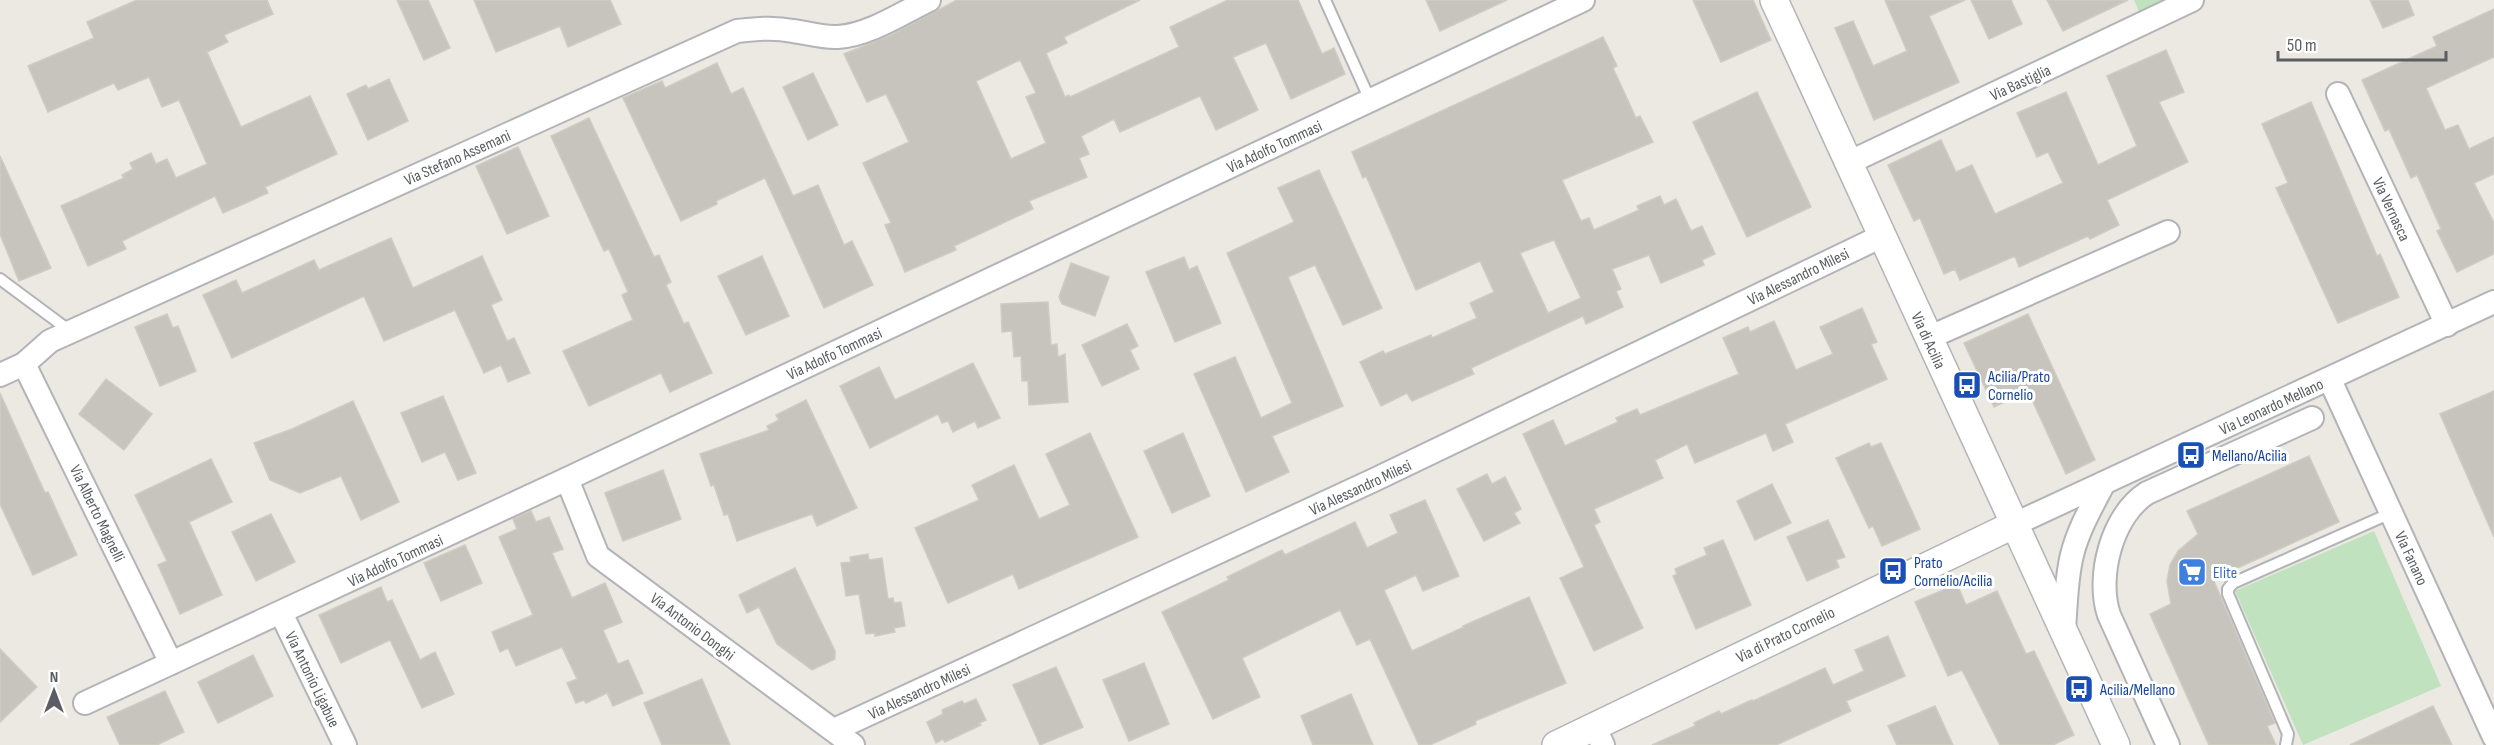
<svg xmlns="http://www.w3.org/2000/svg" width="2494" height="745" viewBox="0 0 2494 745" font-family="'Sofia Sans Condensed',sans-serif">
<rect width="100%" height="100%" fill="#ece9e2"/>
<!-- green -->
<g fill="#c0e2bf">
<path d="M2134,0H2192L2144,23Z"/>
<path d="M2374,531L2441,686L2303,745L2235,591Z"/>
</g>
<!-- building -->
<g fill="#c7c4be" stroke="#d0cbc0" stroke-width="1.5" fill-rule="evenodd">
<path d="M137,0H267L273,14L224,35L228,42L207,52L241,127L310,96L337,154L265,187L268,193L223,213L215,196L122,241L126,249L88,266L61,206L124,178L122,175L133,169L130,163L151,153L156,164L167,159L176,178L207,164L179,100L162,107L149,77L118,90L114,83L48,112L28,66L94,38L87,22Z"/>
<path d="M397,0H428L450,48L424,60Z"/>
<path d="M474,0H610L621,24L568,47L560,26L496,52Z"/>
<path d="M957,0H1140L1064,37L1067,43L1046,53L1065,97L1069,95L1070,97L1179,47L1170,27L1228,0H1298L1322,54L1334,48L1345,74L1291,99L1266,43L1233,57L1258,110L1216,130L1200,96L1120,132L1114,119L1081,136L1089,154L1079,158L1087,177L1029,201L1033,209L954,246L956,250L905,272L885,225L891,223L863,163L909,142L886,94L867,102L844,54L891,35ZM1020,60L1036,93L1026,97L1046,143L1011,159L976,81Z"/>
<path d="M1426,0H1507L1440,31Z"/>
<path d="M1693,0H1753L1771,40L1721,62Z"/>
<path d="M1885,0H1965L1929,16L1959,82L1874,120L1835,28L1853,21L1873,66L1907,51Z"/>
<path d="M1971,0H2011L2022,24L1989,39Z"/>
<path d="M2047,0H2128L2063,31Z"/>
<path d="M2370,0H2408L2414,15L2383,28Z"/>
<path d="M2494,9V57L2426,88L2445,130L2458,125L2469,149L2494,137V174L2474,183L2494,223V254L2457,272L2437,231L2441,229L2417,175L2411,178L2389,129L2385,131L2362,80L2437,46L2433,37Z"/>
<path d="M1603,37L1617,66L1613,68L1636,118L1640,116L1653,142L1562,180L1581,221L1589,218L1594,230L1639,210L1637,206L1660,196L1664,205L1676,199L1691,231L1702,226L1715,254L1702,260L1704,265L1661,283L1649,255L1612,269L1621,289L1616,291L1623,307L1586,324L1583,316L1471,368L1474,374L1412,401L1407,393L1381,406L1360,362L1383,351L1385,354L1431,335L1432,338L1477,318L1470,303L1494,292L1480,261L1416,290L1366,176L1363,178L1352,152ZM1554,240L1581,298L1548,313L1520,253Z"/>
<path d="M2166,50L2184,92L2159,102L2188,162L2107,200L2119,225L2090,239L2088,236L2019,267L2015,256L1960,280L1955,269L1944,274L1920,218L1914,221L1888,165L1941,140L1956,172L1972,165L1995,214L2063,183L2048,152L2037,157L2017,113L2066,92L2098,165L2137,146L2107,76Z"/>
<path d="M717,63L731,94L743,88L793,196L818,185L844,245L852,241L873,285L824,308L765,178L716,201L717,204L681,221L623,98L662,81L665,88Z"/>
<path d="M813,73L838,125L808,140L783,87Z"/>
<path d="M389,79L408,121L368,140L347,94L366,85L368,89Z"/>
<path d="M1757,92L1811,207L1747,237L1693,122Z"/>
<path d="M2311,102L2377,256L2380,254L2399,297L2338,323L2276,188L2288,183L2262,124Z"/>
<path d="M589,118L654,257L659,255L671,282L666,285L684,324L688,322L712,373L670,392L661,373L589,406L563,351L633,320L622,295L628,292L609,249L604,251L551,136Z"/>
<path d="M518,147L549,216L507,234L476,166Z"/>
<path d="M0,156L51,268L19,281L0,234Z"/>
<path d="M1319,170L1382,308L1343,325L1315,265L1288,277L1343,406L1272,436L1289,472L1246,492L1194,374L1235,357L1261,418L1292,403L1227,253L1294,222L1278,188Z"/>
<path d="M391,238L413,288L482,256L502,300L491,305L507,341L514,338L530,373L508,382L501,365L484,373L455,310L384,341L364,296L232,358L203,295L236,280L242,293L314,260L319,270Z"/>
<path d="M762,256L789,316L746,335L718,276Z"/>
<path d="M1184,257L1189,270L1197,266L1221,323L1175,342L1146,272Z"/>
<path d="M1071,263L1109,277L1095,316L1062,304L1059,297Z"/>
<path d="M1048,302L1051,345L1057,344L1058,357L1065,354L1068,402L1029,405L1028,381H1022L1021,356L1014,357L1012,331L1002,332L1001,304Z"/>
<path d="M1862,308L1877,342L1871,344L1887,379L1785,424L1793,442L1773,451L1766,433L1695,463L1687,444L1655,460L1663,478L1594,509L1600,522L1594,525L1643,628L1594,651L1560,578L1584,567L1523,434L1553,420L1565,446L1618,422L1616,418L1637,409L1640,415L1739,374L1723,338L1748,327L1750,332L1774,321L1796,370L1833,354L1820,327Z"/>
<path d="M167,314L173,328L178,326L196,371L160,386L135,327Z"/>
<path d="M2028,314L2095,460L2066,474L2028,391L1994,407L1964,343Z"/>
<path d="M1127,324L1138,346L1130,350L1139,369L1102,386L1082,345Z"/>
<path d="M973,363L1000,418L978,428L975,421L953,432L948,421L942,423L938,414L870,448L840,386L879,367L895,400Z"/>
<path d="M106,379L152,414L124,450L79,414Z"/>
<path d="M2494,391V537L2440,414Z"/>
<path d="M0,393L45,493L48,492L77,555L33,575L0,504Z"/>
<path d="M443,396L476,473L458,480L445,452L422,462L401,413Z"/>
<path d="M806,400L857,508L817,526L812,514L737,541L728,514L724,515L714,485L711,486L700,454L769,430L767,426L779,420L776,415Z"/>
<path d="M353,401L399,502L361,520L341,476L300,493L270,480L254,443L292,429Z"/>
<path d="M1090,433L1138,537L1019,589L1013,574L948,603L915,528L979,500L972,485L1014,465L1039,519L1070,505L1046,454Z"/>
<path d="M1183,433L1210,496L1172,513L1144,451Z"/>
<path d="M1869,443L1871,447L1881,443L1920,529L1882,546L1873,526L1869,528L1836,458Z"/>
<path d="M2309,456L2339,522L2213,579L2275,723L2267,726L2276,745H2209L2150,614L2171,604L2167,581L2170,565L2178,551L2198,534L2187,511Z"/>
<path d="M211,459L232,502L189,522L222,595L180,614L158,565L167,561L135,495Z"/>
<path d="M663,470L681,519L623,541L605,493Z"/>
<path d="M1487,474L1492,484L1505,477L1521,509L1514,513L1520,523L1484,541L1457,489Z"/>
<path d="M1772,484L1791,523L1755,540L1737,501Z"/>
<path d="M1425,500L1459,576L1423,591L1416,575L1384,590L1412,651L1464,627L1463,626L1529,597L1566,683L1475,721L1476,724L1430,745H1419L1370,639L1357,645L1340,610L1242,658L1260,697L1213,719L1162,612L1229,580L1227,577L1282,550L1285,555L1355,522L1367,548L1398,533L1390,515Z"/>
<path d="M531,511L536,522L549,517L563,549L552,553L572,598L605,583L622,622L603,630L618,664L628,660L643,693L613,706L607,693L586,703L584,700L576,703L567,683L577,679L562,647L516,666L508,648L500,652L492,632L533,615L499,537L517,529L513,519Z"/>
<path d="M271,514L295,562L256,581L232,532Z"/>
<path d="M1828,520L1845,557L1836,560L1839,567L1807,581L1787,537Z"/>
<path d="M1723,540L1751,605L1696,629L1673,576L1677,574L1675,569L1707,555L1704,548Z"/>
<path d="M465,545L482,583L441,601L424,563Z"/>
<path d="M868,554L869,560L882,558L888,599L893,598L894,603L901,602L905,626L894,628L895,632L875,636V633L866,634L859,594L846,596L841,563L851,562L850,557Z"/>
<path d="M795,568L835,651V659L812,670L777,644L759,607L747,613L739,595Z"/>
<path d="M1957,584L1966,605L1997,591L2026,654L2034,651L2074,735L2053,745H2000L1962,670L1948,676L1915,602Z"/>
<path d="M381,587L387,602L392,600L420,660L435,652L454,694L422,708L390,640L341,663L319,615Z"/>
<path d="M1888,636L1905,676L1846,701L1851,711L1776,745H1652L1695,726L1694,723L1719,711L1721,714L1752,700L1753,701L1825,668L1833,685L1864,671L1855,650Z"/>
<path d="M0,649L37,687L0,722Z"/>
<path d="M253,655L273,696L218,723L198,682Z"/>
<path d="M1144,663L1169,724L1129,741L1103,680Z"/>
<path d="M1056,667L1083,727L1040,745L1013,685Z"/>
<path d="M702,679L730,745H662L644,703Z"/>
<path d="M165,691L184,732L157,745H120L107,717Z"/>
<path d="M1351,694L1373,745H1313L1301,716Z"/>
<path d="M976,699L986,720L979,723L981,725L945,742L943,739L936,743L927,722L943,714L942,710L962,701L964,704Z"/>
<path d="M1935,706L1953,745H1897L1888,726Z"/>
<path d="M2433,706L2452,745H2350Z"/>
</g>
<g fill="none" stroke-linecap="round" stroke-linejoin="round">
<!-- service casing -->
<g stroke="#b2b4b8" stroke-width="14">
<g id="service">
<path d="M1325,0L1370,100"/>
<path d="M0,279L70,331"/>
<path d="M2286,745L2288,734L2228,594V589L2233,583L2391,513"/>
</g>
</g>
<!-- minor casing -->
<g stroke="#b2b4b8" stroke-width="26">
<g id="minor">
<path d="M2338,94L2447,325"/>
<path d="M1848,163L2192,0"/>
<path d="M1928,338L2168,232"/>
<path d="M24,364L171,663"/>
<path d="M0,375L24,364L50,341L737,31C756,29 773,27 793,31C809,33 822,38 838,37C869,35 902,13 929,0"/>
<path d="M2330,380L2494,737"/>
<path d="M567,479L598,556L853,745"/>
<path d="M2015,524L2494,302"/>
<path d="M281,613L345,745"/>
<path d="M2064,629C2066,605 2066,579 2072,555C2078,530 2092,506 2104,483"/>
<path d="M85,703L567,479L1583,0"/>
<path d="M1594,726L1603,745"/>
<path d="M834,730L1374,480L1882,236"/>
<path d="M2168,745L2109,615C2096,577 2112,515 2147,493L2312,418"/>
</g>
</g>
<!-- tertiary casing -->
<g stroke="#b2b4b8" stroke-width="30">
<g id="tertiary">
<path d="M1774,0L2116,745"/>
<path d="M1556,745L2015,524"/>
</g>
</g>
<!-- service -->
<use href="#service" stroke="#fff" stroke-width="10"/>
<!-- minor -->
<use href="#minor" stroke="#fff" stroke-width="22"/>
<!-- tertiary -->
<use href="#tertiary" stroke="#fff" stroke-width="27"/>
</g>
<!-- icons -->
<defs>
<g id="bus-square" transform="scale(1.5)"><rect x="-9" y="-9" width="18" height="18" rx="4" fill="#1a4fb4" stroke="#fff"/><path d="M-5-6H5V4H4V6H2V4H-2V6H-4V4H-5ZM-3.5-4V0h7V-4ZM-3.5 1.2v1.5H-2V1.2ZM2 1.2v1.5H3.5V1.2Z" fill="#fff"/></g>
<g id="supermarket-square" transform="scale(1.5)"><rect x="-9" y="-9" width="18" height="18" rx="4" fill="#3f7fe0" stroke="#fff"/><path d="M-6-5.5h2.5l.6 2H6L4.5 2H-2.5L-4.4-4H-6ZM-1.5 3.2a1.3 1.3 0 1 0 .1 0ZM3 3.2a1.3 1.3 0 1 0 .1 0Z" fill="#fff"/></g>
</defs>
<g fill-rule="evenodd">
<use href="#bus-square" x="1967" y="385"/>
<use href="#bus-square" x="2191" y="455"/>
<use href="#bus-square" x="1893" y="571"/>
<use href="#supermarket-square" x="2192" y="572"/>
<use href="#bus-square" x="2079" y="689"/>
</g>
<g text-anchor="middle" stroke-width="6" stroke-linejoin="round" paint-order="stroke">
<!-- street labels -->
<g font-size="16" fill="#5a5d61" stroke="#fff">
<text transform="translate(2020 82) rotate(-25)" y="6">Via Bastiglia</text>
<text transform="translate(1274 146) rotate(-25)" y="6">Via Adolfo Tommasi</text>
<text transform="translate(457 157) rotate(-24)" y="6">Via Stefano Assemani</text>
<text transform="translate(2392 209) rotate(65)" y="6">Via Vernasca</text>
<text transform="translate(1798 276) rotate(-26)" y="6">Via Alessandro Milesi</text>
<text transform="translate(1929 340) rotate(65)" y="6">Via di Acilia</text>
<text transform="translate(834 353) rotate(-25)" y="6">Via Adolfo Tommasi</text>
<text transform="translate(2271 406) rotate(-25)" y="6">Via Leonardo Mellano</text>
<text transform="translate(1360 487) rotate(-25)" y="6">Via Alessandro Milesi</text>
<text transform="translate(98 513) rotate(64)" y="6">Via Alberto Magnelli</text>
<text transform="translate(2412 558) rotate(65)" y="6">Via Fanano</text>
<text transform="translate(395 560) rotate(-25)" y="6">Via Adolfo Tommasi</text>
<text transform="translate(693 626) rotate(37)" y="6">Via Antonio Donghi</text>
<text transform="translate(1785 634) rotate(-26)" y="6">Via di Prato Cornelio</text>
<text transform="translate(313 679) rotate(64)" y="6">Via Antonio Ligabue</text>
<text transform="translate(919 691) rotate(-25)" y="6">Via Alessandro Milesi</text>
</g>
<!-- transit labels -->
<g font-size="16" fill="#164399" stroke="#fff" text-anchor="start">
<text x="1988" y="382">Acilia/Prato<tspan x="1988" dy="18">Cornelio</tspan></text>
<text x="2212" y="461">Mellano/Acilia</text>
<text x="1914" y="568">Prato<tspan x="1914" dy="18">Cornelio/Acilia</tspan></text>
<text x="2100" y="695">Acilia/Mellano</text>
</g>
<!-- shop labels -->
<g font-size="16" fill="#366cbe" stroke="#fff" text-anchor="start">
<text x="2213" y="578">Elite</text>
</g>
</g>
<!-- north arrow -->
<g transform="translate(54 691)" stroke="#ffffff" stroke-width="4.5" paint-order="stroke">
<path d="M0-4.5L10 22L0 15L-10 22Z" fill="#5a5d61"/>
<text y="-9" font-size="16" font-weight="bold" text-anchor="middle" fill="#5a5d61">N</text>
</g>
<!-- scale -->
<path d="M2278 51v9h168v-9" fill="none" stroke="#5a5d61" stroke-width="3"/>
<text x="2287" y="51" font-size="18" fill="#5a5d61" stroke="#ffffff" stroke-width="4.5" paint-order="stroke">50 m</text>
</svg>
